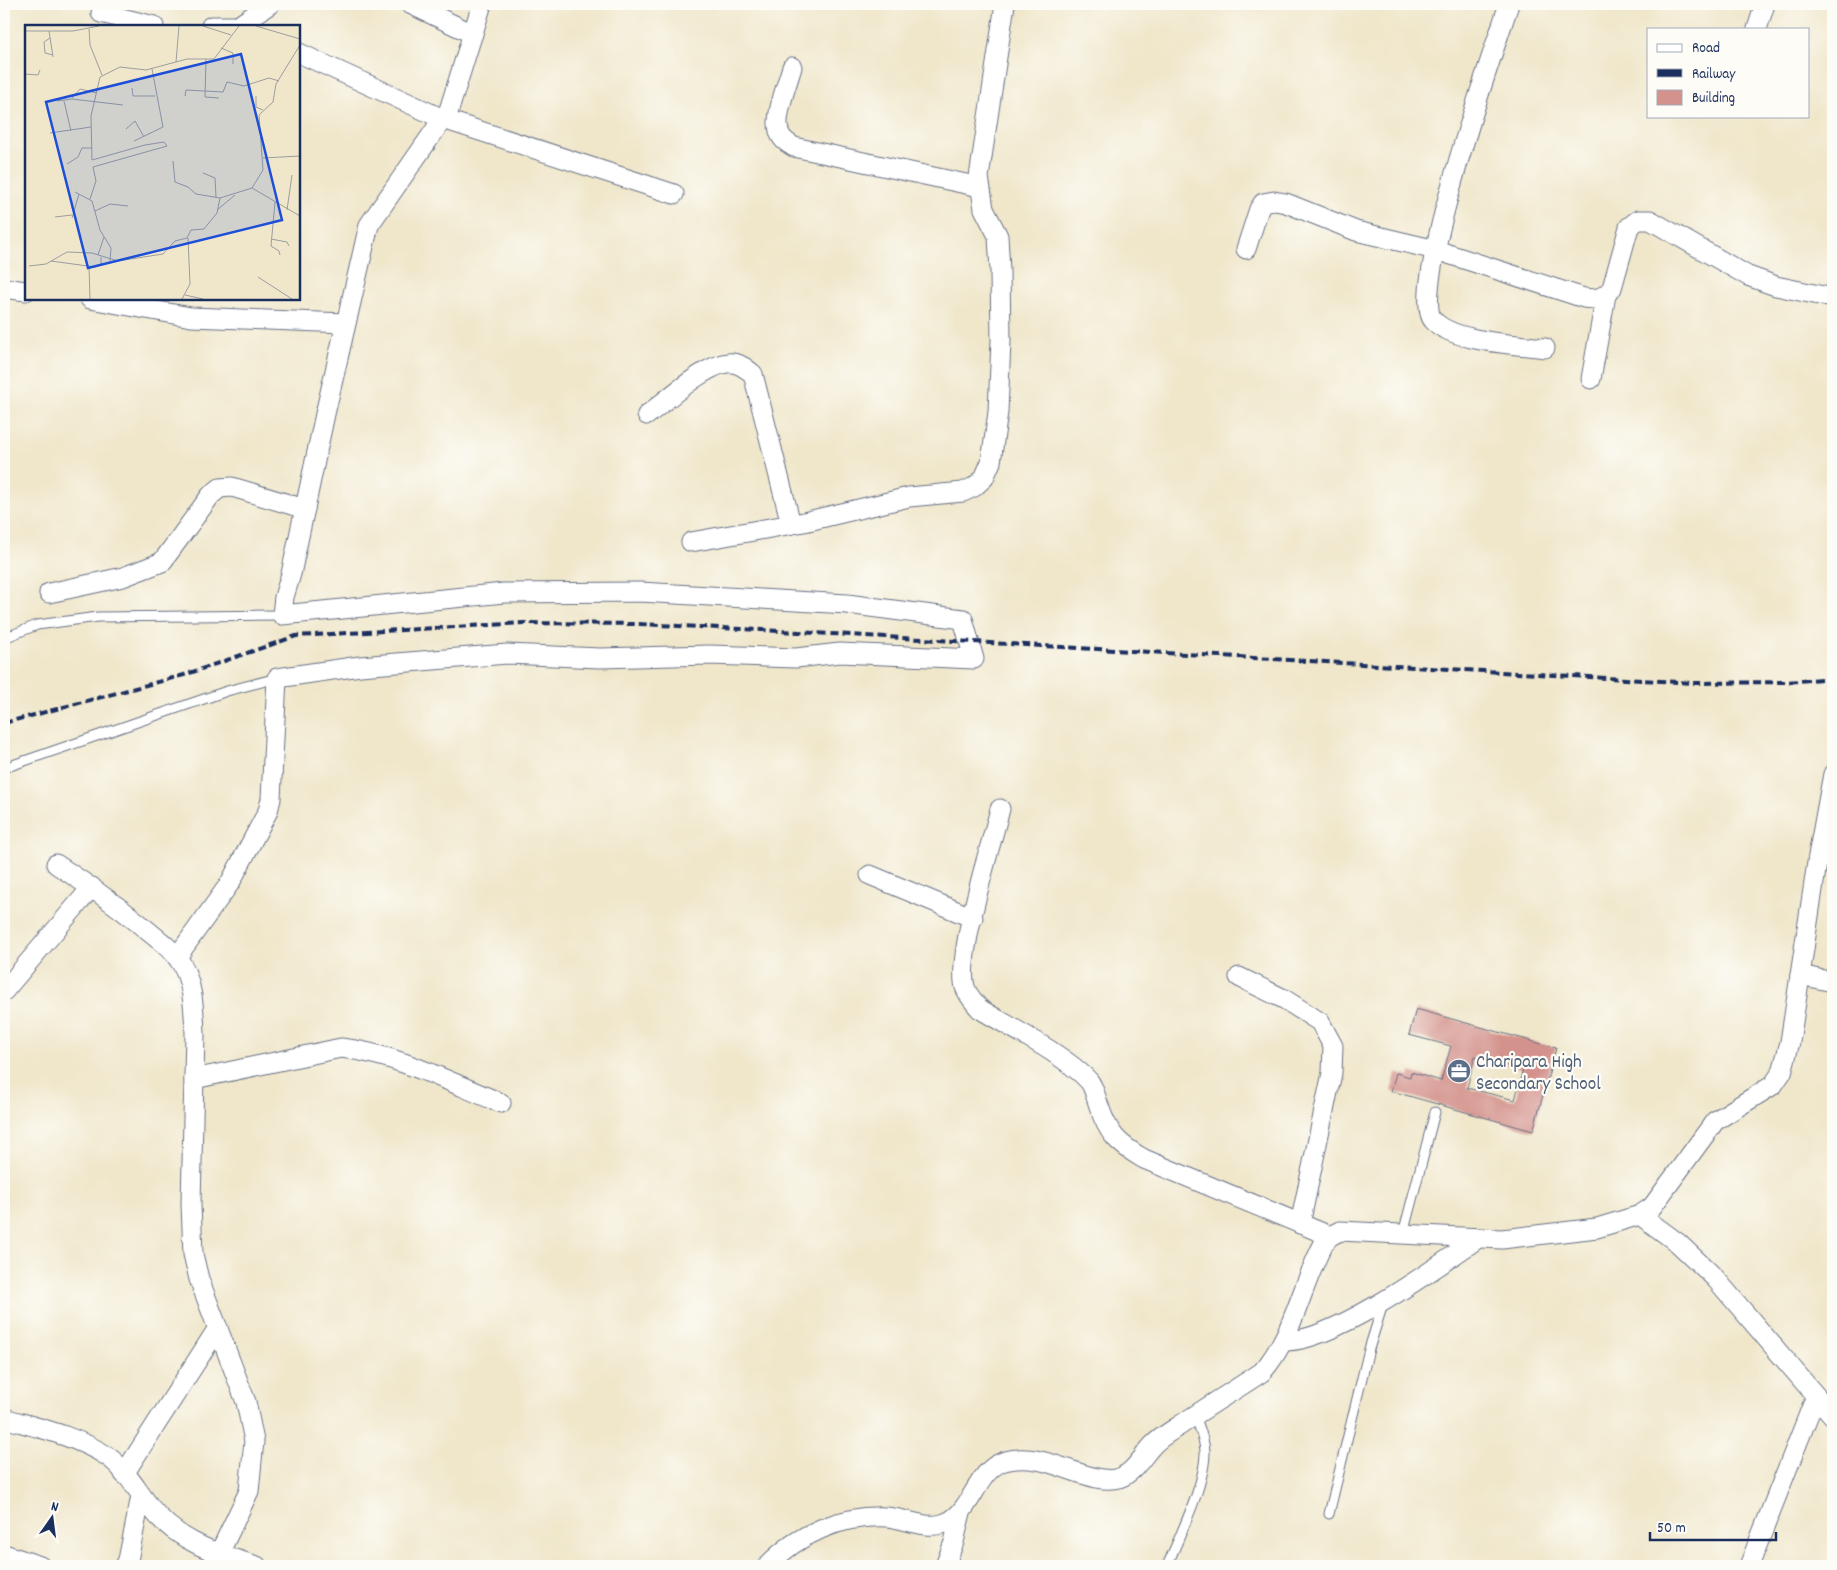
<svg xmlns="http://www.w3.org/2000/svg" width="1837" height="1570" viewBox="0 0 1837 1570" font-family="Dekko,sans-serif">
<rect width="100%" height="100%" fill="#fdfcf7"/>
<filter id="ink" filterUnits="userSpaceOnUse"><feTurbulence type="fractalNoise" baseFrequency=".02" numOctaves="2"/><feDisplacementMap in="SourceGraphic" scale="10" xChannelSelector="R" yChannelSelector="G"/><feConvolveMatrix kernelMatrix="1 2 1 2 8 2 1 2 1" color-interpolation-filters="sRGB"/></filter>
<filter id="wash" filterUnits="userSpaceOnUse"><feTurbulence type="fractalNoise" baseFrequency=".0096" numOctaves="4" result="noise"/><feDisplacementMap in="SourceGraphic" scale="20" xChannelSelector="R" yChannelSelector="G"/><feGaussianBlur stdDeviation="1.12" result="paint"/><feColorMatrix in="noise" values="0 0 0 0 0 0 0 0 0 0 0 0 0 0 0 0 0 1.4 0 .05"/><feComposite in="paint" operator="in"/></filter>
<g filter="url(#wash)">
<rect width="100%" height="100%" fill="#f0e7cb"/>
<g id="blocks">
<!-- building -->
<path fill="#d4928c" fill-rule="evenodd" d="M1416,1009L1556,1048L1533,1131L1391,1091L1396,1073L1410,1077L1411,1072L1441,1081L1451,1046L1409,1035ZM1475,1056L1523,1069L1515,1100L1467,1088Z"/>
</g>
</g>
<g filter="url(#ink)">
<use href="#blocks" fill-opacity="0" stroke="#666f84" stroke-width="1"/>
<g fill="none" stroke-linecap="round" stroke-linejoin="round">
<!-- service casing -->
<g stroke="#666f84" stroke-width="11">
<g id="service">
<path d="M4,638L37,625L98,617L282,615"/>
<path d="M4,768L227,691L277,678"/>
<path d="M1403,1234L1435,1112"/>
<path d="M1329,1514L1369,1349L1383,1304"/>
<path d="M1167,1566C1180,1535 1205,1485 1205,1452C1205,1440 1199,1427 1195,1415"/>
</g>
</g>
<!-- minor casing -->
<g stroke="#666f84" stroke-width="21">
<g id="minor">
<path d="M410,4L473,34"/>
<path d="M1509,4C1495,47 1408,293 1433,320C1452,342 1516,344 1545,348"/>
<path d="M101,13L154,26"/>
<path d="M211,26H239"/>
<path d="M238,26L270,4"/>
<path d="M1757,29L1765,4"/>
<path d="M299,53L443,119L674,194"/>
<path d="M792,67C788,82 774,116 779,131C781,140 788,143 794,147L980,187"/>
<path d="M1246,249L1259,209L1263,203L1274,201L1286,203L1356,231L1436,250L1584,298C1597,300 1604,298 1612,288L1629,227L1638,220H1650L1748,276L1776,286L1833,298"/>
<path d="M4,288L26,291"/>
<path d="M90,299L191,317L346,323"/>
<path d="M1591,379L1606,295"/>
<path d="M647,415C666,401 710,360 733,363C741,364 747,369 753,374L791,524"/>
<path d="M691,542L804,522L909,497L963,492L974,487L984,478L991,462L998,412L1001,341L1000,271L998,236L984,209L979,177L1005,4"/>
<path d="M49,593L123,577L162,562L211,495L220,488L232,487L305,509"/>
<path d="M1000,809C991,845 956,956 965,987C968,996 974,1002 980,1009C1011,1028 1065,1055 1089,1081C1094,1087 1096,1098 1099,1106C1108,1134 1118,1144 1144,1159L1330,1236"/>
<path d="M56,864C88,885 119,906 148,931C158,939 169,947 177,957C193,978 194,1008 195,1034L191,1204L193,1254L199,1279L246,1402L254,1441L249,1491L219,1554"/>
<path d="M870,875L973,918"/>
<path d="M177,957L230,883L268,811L271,799L277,678L360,666L507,654L600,658L709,655L796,658L840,653L974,659L963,619L847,604L640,592L504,593L282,615L284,597L291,574L325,414L369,225L449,110L482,4"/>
<path d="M1800,975L1833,982"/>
<path d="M1239,977L1284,999L1320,1022L1333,1046L1332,1073L1300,1224"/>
<path d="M4,991L92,887"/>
<path d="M194,1079L341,1048C396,1054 449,1082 501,1103"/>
<path d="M1640,1215L1678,1243L1715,1278L1833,1416"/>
<path d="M1284,1341C1330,1344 1437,1267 1477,1239"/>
<path d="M4,1418C39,1428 76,1436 107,1456C125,1468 138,1492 151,1508C178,1542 217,1554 257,1566"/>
<path d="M124,1474L218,1328"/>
<path d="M4,1554L40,1566"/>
<path d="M125,1566L128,1560L141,1496"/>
<path d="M767,1566C798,1534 841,1515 886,1517C904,1518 924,1529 942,1524C973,1516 974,1470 1005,1461C1045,1449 1089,1487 1119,1478C1134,1473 1144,1454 1154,1444C1162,1436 1173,1430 1182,1424C1208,1406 1235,1390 1262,1372C1294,1336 1301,1285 1324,1243L1330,1236L1340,1231L1502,1239L1597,1228L1640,1215L1652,1207L1715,1121L1773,1085L1782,1072L1790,1042L1818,856L1833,774"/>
<path d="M945,1566L954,1542L961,1512"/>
<path d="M1749,1566L1816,1396"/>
</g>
</g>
<!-- service -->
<use href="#service" stroke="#fff" stroke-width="9"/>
<!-- minor -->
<use href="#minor" stroke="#fff" stroke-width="19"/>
<!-- rail -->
<path stroke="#1b2f5e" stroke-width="4" stroke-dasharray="8 4" stroke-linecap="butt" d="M4,723L184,675L296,636L524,623L639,624L762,630L1695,683L1787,682L1833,678"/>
</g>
</g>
<!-- icons -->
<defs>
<g id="office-disc" transform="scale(1.25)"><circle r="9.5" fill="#5c6f8a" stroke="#fdfcf7"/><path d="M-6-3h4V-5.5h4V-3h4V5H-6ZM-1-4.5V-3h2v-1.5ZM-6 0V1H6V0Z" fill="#fff"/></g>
</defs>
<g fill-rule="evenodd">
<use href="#office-disc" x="1459" y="1071"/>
</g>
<g text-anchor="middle" stroke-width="4.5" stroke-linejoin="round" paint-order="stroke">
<!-- service labels -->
<g font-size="19" fill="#4e5e75" stroke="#fdfcf7" text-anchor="start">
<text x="1476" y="1067">Charipara High<tspan x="1476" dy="22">Secondary School</tspan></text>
</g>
</g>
<!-- overview -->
<g transform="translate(25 25)">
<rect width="275" height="275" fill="#f0e7cb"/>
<path fill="none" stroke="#9b9d9f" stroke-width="1" d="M178,1L206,10M231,1L275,14M64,4L65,20L77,50M0,6H48L74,1M24,6L28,32M25,13L19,17L20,28L28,30M196,23L208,28V39M181,34L180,72L194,73M151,37L154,1M0,49L13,50L15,45M107,63L108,71H130M160,71L161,65L198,67L202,57L219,61L244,53L254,56M231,71V82L238,85M47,73L55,64L72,68M32,76L47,74L98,80M39,76L46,106M101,104L110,96L119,112M25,108L66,102M109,116L138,102L127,44M238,133L275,131M148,136L150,157L163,162L171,169L195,173M42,139L53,132L57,123H67M178,148L190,153L191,172M227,163L275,191M50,167L67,176L75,205L86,223L85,236M65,174L71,156L68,142L142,121L139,117L120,120L67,135L66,91L75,52L95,42L121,45L162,34H189L214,1M250,177L246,221L254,226L255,230M192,185L210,170M262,185L267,150M70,186L85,179L103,181M30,192L47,190M47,193L54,169M246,214L262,217L264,221M73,230L79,212M26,236L70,242L76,240V232M4,241L21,239L42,227L67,228L93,236L138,229L150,216L162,213L166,205L179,204L192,188L195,173L227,163L238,145L234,90L248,77L251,59L275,20M64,242L65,274M233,252L267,274M160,270L178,274M157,274L165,259L163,213"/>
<path fill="#1d4ed8" fill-opacity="0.15" stroke="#1d4ed8" stroke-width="2.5" d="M216,29L257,195L63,243L21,77Z"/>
<rect width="275" height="275" fill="none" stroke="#1b2f5e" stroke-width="2.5"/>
</g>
<!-- margin -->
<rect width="1837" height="1570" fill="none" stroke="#fdfcf7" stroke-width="20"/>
<!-- legend -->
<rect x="1647" y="28" width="162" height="90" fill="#fdfcf7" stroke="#a3aaba"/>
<rect x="1657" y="44" width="25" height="8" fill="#ffffff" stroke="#a3aaba"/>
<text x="1692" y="52" font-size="15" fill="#1b2f5e">Road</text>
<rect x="1657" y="69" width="25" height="8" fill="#1b2f5e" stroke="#a3aaba"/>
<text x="1692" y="78" font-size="15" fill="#1b2f5e">Railway</text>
<rect x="1657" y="90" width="25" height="15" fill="#d4928c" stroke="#a3aaba"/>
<text x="1692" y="102" font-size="15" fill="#1b2f5e">Building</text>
<!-- north arrow -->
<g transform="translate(52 1518) rotate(14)" stroke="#fdfcf7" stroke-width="4" paint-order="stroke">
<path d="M0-4L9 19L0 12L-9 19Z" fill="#1b2f5e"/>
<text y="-8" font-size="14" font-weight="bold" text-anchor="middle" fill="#1b2f5e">N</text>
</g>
<!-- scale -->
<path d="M1650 1532v8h126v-8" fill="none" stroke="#1b2f5e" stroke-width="2.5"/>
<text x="1657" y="1532" font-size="15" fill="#1b2f5e" stroke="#fdfcf7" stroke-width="4" paint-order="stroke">50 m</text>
</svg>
